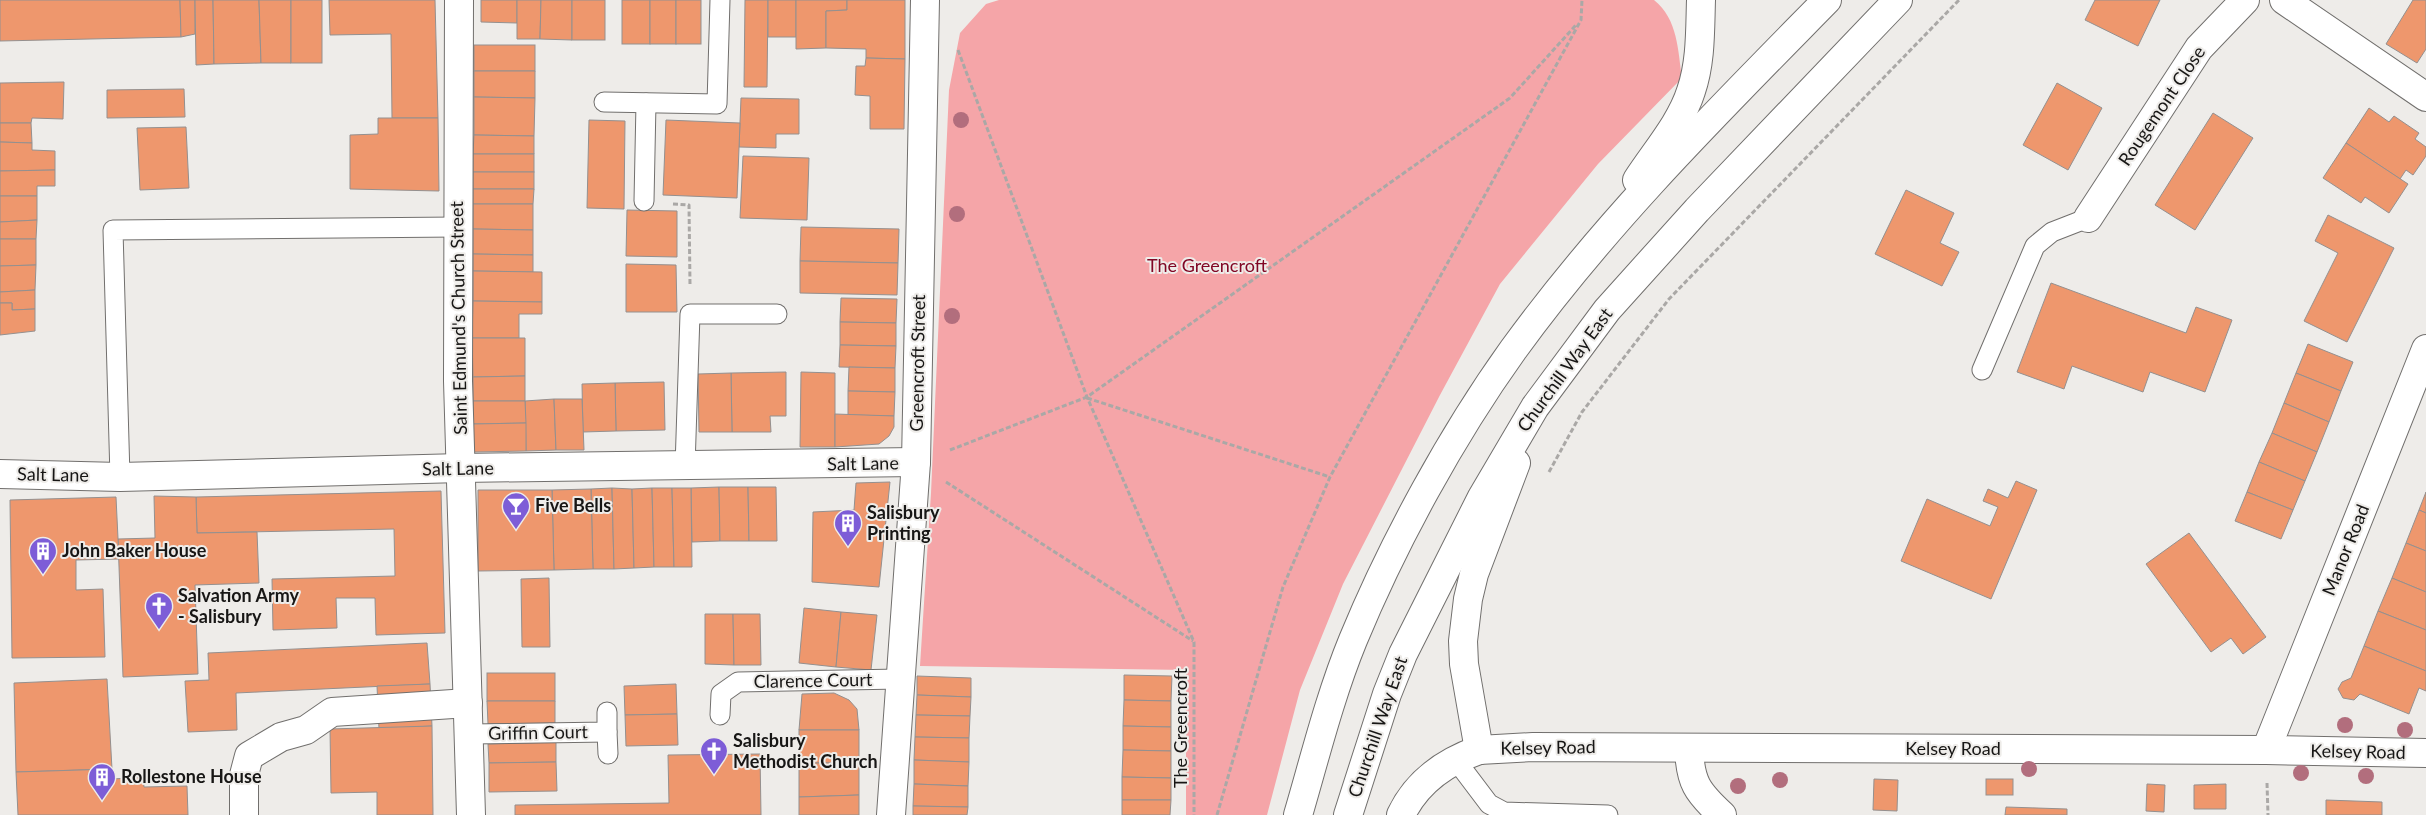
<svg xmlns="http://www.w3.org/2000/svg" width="2426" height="815" viewBox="0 0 2426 815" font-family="Lato,sans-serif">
<rect width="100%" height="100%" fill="#eeece9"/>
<!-- green -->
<path fill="#f5a5a8" d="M999,0H1654C1678,19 1678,51 1682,78L1598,164L1500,284L1440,395L1343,584L1300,690L1267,815H1186V670L920,666L931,493L949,90L960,33L986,4Z"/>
<!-- building -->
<g fill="#ee976d" stroke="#94908f">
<path d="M0,0H180L181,37L0,41Z"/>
<path d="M180,0H195V34L181,37Z"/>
<path d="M195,0H213L214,64L196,65Z"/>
<path d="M213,0H259L261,63L214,64Z"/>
<path d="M259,0H291V63H261Z"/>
<rect x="291" y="0" width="31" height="63"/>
<path d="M329,0H435L438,118H392L391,34L330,35Z"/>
<path d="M481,0H517V23L481,22Z"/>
<path d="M517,0H541L540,39H517Z"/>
<path d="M541,0H572V40L540,39Z"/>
<rect x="572" y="0" width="33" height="40"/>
<rect x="622" y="0" width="28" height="44"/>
<rect x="650" y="0" width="26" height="44"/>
<rect x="676" y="0" width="25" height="44"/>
<path d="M745,0H768L767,87H744Z"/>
<rect x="768" y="0" width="28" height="37"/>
<path d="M796,0H847V10L826,11V48L796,49Z"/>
<path d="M847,0H905V59L866,58V49L826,48V11L847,10Z"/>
<path d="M2095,0H2160L2138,46L2085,20Z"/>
<path d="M2413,0H2426V49L2417,63L2386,44Z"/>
<rect x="474" y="45" width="61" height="26"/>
<path d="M866,58L905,59L904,129H870V96L855,95L856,66H865Z"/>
<path d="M474,71H535V98L474,97Z"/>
<path d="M64,82L63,119L32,118L31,123H0V83Z"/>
<path d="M2057,83L2102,108L2068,170L2023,145Z"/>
<path d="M184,89L185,117L107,118V90Z"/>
<path d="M474,97L535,98L534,136L474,135Z"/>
<path d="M741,98L799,99V134H776V148L739,147Z"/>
<path d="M2369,108L2389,122L2394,116L2419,133L2415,139L2426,147V156L2413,175L2406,170L2400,179L2346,143Z"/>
<path d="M2213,113L2253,138L2195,230L2155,205Z"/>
<path d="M378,118H438L439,191L350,189V135L378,134Z"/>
<path d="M589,120L625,121L624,209L587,208Z"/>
<path d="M666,120L740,123L737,198L663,195Z"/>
<path d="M0,123H31L32,143L0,142Z"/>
<path d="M186,127L189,188L140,190L137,128Z"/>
<path d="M474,135L534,136V154H473Z"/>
<path d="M0,142L32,143V150L55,151V170L0,171Z"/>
<path d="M2346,143L2408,184L2389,213L2365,197L2361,203L2323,178Z"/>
<rect x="473" y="154" width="61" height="18"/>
<path d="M743,156L809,158L807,220L740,218Z"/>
<path d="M55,170V186H37V196H0V171Z"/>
<rect x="473" y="172" width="61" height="17"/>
<path d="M473,189H534L533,204H473Z"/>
<path d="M1906,190L1954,213L1940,243L1959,252L1942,286L1875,254Z"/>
<path d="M0,196H37V220L0,222Z"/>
<path d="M473,204H533V230L473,229Z"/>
<path d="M627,210L677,211V257L626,256Z"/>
<path d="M2328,215L2394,248L2347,342L2304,321L2338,253L2315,241Z"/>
<path d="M37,220L36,239H0V222Z"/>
<path d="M801,227L899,229L898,263L800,261Z"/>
<path d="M473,229L533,230V255L473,254Z"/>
<path d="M0,239H36V265L0,266Z"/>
<path d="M473,254L533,255V272L473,271Z"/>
<path d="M800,261L898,263L897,295L800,293Z"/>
<path d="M626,264L676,265L677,312H626Z"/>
<path d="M36,265L35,290L0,292V266Z"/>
<path d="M473,271L542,272V302L473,301Z"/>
<path d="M2051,283L2186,333L2196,307L2232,320L2205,392L2150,372L2143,392L2072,366L2064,389L2017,372Z"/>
<path d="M35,290V309L12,310V303H0V292Z"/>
<path d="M841,298L897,299L896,323L840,322Z"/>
<path d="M473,301L542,302V314H519V338H472Z"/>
<path d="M0,303H12V310L35,309V331L0,335Z"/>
<path d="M840,322L896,323V346L840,345Z"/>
<path d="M472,338H525V376L473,377Z"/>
<path d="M2308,344L2353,362L2341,391L2296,373Z"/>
<path d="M840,345L896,346L895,368L839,367Z"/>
<path d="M849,367L895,368V392L848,391Z"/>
<path d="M786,372V416H770L771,432H732L731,373Z"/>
<path d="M801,372L835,373V447H800Z"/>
<path d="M731,373L732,432H699L698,374Z"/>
<path d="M2296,373L2341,391L2329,422L2284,403Z"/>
<path d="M525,376V401H473V377Z"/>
<path d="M664,382L665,430L616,431L615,383Z"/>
<path d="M615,383L616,431L583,432L582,384Z"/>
<path d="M848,391L895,392L894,416L848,415Z"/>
<path d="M554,399L556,450L526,451L525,401Z"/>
<path d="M554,399H582L584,450H556Z"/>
<path d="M473,401H525L526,423L473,424Z"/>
<path d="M2284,403L2329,422L2317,452L2272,433Z"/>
<path d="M835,414L894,416V427L889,436L879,444L835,447Z"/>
<path d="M526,423V451L474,452L473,424Z"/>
<path d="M2272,433L2317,452L2305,481L2259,462Z"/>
<path d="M2259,462L2305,481L2293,510L2247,492Z"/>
<path d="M2016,481L2037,490L1991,599L1901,561L1927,499L1990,526L1998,507L1983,501L1988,489L2008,498Z"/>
<path d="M890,482L879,587L812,582L813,512L854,510L856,483Z"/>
<path d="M719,487L720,541L692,542L691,488Z"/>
<path d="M719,487H748L749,541H720Z"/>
<path d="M748,487H776L777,541H749Z"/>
<path d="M612,488L614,569H593L591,489Z"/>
<path d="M612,488L632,489L634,568L614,569Z"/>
<path d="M652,488L654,567L634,568L632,489Z"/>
<path d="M652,488H672L674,567H654Z"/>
<path d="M672,488H691L692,567H674Z"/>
<path d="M591,489L593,569L554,570L552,490Z"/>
<path d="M478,490H552L554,570L478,571Z"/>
<path d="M441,491L445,633L376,635L375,598H336L337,628L273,630L272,579L395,576L394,529L197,533L196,497Z"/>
<path d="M2247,492L2293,510L2281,539L2235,521Z"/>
<path d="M2426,492V513L2419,510Z"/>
<path d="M154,496L196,497L197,533L257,532L259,583L195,585L198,674L123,677L118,539L155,538Z"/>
<path d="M116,497L119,559L76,560V590L103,589L105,657L12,658L10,500Z"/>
<path d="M2419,510L2426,513V551L2406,543Z"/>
<path d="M2189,533L2266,637L2243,654L2231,638L2211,652L2146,564Z"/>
<path d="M2406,543L2426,551V592L2392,578Z"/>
<path d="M549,578L550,647H522L521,579Z"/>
<path d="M2392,578L2426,592V630L2378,611Z"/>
<path d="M804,608L841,612L836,667L799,663Z"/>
<path d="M2378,611L2426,630V671L2364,646Z"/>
<path d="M841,612L877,615L871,670L836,667Z"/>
<path d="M705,614H733L734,665L705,664Z"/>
<path d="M733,614H760L761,665H734Z"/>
<path d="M427,643L430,684L236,693L237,730L188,732L185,681L209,680L208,653Z"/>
<path d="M2364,646L2426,671V691L2419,688L2409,714L2360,694L2354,700L2343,698L2338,689L2342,682L2351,678Z"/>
<rect x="487" y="673" width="68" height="28"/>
<path d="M1124,675L1172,676L1171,701L1124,700Z"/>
<path d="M917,676L971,678V697L917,695Z"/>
<path d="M107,679L112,769L16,772L14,683Z"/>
<path d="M430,684L432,726L379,729L377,686Z"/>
<path d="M676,684L677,714L625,715L624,686Z"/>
<path d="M834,693L849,700L857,709L859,730H799L802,694Z"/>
<path d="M917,695L971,697L970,716L916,715Z"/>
<path d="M1124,700L1171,701V727L1123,726Z"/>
<path d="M487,701H555V723L488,724Z"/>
<path d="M677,714L678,745L626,746L625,715Z"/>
<path d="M916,715L970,716L969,738L915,737Z"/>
<path d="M432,726L433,815H377V792L331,793L330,729Z"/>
<path d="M1123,726L1171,727V751L1123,750Z"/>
<rect x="799" y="730" width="60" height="33"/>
<path d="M915,737L969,738V762L914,760Z"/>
<path d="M556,742V762L489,763L488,744Z"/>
<path d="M1123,750L1171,751V778L1122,777Z"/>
<path d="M760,754L761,815H515V805L669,803L668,755Z"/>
<path d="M914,760L969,762L968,786L914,784Z"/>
<path d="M556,762L557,791L489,792V763Z"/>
<path d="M799,763H859V795L799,797Z"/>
<path d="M112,769L113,779L143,777L144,787L187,786L188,815H18L16,772Z"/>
<path d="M1122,777L1171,778V800H1122Z"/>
<path d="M1874,779L1898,780L1897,811L1873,810Z"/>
<rect x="1986" y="779" width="27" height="16"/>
<path d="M914,784L968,786V807L913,806Z"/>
<path d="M2147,784L2165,785L2164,812L2146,811Z"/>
<path d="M2226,784V809H2194V785Z"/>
<path d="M859,795V815H799V797Z"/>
<path d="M1122,800H1171L1170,815H1122Z"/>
<path d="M2326,800L2382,802V815H2326Z"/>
<path d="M913,806L968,807L967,815H913Z"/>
<path d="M2006,807L2067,809V815H2005Z"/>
</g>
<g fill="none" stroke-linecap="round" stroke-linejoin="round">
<!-- lane casing -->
<g stroke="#716f6d" stroke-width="21">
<g id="lane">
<path d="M604,102L717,104L720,0"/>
<path d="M644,201L646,103"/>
<path d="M1982,370L2035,246L2052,232L2088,218"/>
<path d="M685,467L690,314H777"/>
<path d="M120,477L113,230L458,227"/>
<path d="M720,715L721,694L738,682L900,679"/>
<path d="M607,732L608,754"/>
<path d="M469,734L607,732V712"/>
<path d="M1455,759L1489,804L1504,812L1608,815"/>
</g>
</g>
<!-- street casing -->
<g stroke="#716f6d" stroke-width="30">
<g id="street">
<path d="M459,0L458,381L471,815"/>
<path d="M2284,0L2426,97"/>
<path d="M2088,218L2199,48L2245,0"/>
<path d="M0,474L120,477L461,468L916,462"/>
<path d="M1689,748C1690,782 1697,792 1722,815"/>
<path d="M1479,750L1533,747L2266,750L2426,753"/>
<path d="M2266,750L2426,349"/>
<path d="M244,815V775L249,756L281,737L306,730L332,712L468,703"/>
<path d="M891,815L916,462L925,0"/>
</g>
</g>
<!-- secondary casing -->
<g stroke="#716f6d" stroke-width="30">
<path id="secondary" d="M1401,815C1417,781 1445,762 1479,750"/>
</g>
<!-- highway casing -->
<g stroke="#716f6d" stroke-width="30">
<g id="highway">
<path d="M1637,180C1655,152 1681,123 1691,91C1701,62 1700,30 1701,0"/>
<path d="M1479,750L1464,664L1463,641L1468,599L1474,574L1516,463"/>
<path d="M1298,815C1315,757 1330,696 1353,640C1393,543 1452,435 1513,350C1605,223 1717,112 1827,0"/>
<path d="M1348,815L1387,694L1403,654L1482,497L1535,407L1607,310L1697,210L1898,0"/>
</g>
</g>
<!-- path -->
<g stroke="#aaa8a6" stroke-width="3" stroke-dasharray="5 2.5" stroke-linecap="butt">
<path d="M958,50L1087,397L1194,642V815"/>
<path d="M673,204L689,205L690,285"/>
<path d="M1087,398L1330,477"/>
<path d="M950,450L1087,397L1510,98L1576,25"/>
<path d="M1549,472L1582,412L1669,299L1959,0"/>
<path d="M946,482L1193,641"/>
<path d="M2267,783L2268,815"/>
<path d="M1217,815L1283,587L1330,477L1581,20L1582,0"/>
</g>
<!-- lane -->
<use href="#lane" stroke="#fff" stroke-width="19"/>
<!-- street -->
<use href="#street" stroke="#fff" stroke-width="28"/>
<!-- secondary -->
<use href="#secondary" stroke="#fff" stroke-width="28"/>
<!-- highway -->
<use href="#highway" stroke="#fff" stroke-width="28"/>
</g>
<!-- trees -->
<g fill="#b26e7d">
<circle cx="961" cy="120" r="8"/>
<circle cx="957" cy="214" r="8"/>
<circle cx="952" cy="316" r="8"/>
<circle cx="2345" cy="725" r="8"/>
<circle cx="2405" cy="730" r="8"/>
<circle cx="2029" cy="769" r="8"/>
<circle cx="2301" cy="773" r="8"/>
<circle cx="2366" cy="776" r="8"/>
<circle cx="1780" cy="780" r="8"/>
<circle cx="1738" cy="786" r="8"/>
</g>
<!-- icons -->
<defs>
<g id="bar-pin" transform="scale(1.4375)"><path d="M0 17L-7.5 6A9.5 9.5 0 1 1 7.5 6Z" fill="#7d5dd7" stroke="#eeece9"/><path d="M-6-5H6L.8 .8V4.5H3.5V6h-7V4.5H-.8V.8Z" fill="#fff"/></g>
<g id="building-pin" transform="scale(1.4375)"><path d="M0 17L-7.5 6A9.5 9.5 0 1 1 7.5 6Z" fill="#7d5dd7" stroke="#eeece9"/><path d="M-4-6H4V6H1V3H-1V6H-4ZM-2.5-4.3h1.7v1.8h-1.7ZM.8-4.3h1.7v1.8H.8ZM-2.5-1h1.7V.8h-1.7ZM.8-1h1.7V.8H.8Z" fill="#fff"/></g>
<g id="church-pin" transform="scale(1.4375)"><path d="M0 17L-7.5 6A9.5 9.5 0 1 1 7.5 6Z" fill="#7d5dd7" stroke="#eeece9"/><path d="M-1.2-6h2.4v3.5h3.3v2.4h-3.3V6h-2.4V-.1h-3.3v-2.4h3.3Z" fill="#fff"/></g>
</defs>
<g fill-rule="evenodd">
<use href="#bar-pin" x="516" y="506"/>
<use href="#building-pin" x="848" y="523"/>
<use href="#building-pin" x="43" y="551"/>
<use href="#church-pin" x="159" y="606"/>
<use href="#church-pin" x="714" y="751"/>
<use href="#building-pin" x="102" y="777"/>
</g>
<g text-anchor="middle" stroke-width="4" stroke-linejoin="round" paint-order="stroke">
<!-- street labels -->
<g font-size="18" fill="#171615" stroke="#eeece9">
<text transform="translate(2162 106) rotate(-56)" y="6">Rougemont Close</text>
<text transform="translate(459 318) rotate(-91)" y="6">Saint Edmund's Church Street</text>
<text transform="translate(918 363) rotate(-89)" y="6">Greencroft Street</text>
<text transform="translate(1565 370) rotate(-54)" y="6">Churchill Way East</text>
<text transform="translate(863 464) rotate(-1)" y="6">Salt Lane</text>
<text transform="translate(458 469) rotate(-1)" y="6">Salt Lane</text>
<text transform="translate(53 475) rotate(1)" y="6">Salt Lane</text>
<text transform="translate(2346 550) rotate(-68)" y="6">Manor Road</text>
<text transform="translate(813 681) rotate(-1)" y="6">Clarence Court</text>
<text transform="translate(1378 727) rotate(-71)" y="6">Churchill Way East</text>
<text transform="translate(1181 728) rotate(-90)" y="6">The Greencroft</text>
<text transform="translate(538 733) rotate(-1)" y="6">Griffin Court</text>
<text transform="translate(1548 748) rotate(-1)" y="6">Kelsey Road</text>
<text x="1953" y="755">Kelsey Road</text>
<text transform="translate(2358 752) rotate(1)" y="6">Kelsey Road</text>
</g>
<!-- park labels -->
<g font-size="18" fill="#810725" stroke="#eeece9">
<text x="1207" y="272">The Greencroft</text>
</g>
<!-- poi labels -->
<g font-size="18" font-weight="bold" fill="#171615" stroke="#eeece9" text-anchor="start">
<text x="535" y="512">Five Bells</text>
<text x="867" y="519">Salisbury<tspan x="867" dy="21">Printing</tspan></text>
<text x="62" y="557">John Baker House</text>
<text x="178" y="602">Salvation Army<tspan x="178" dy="21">- Salisbury</tspan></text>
<text x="733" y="747">Salisbury<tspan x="733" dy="21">Methodist Church</tspan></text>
<text x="121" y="783">Rollestone House</text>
</g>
</g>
</svg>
